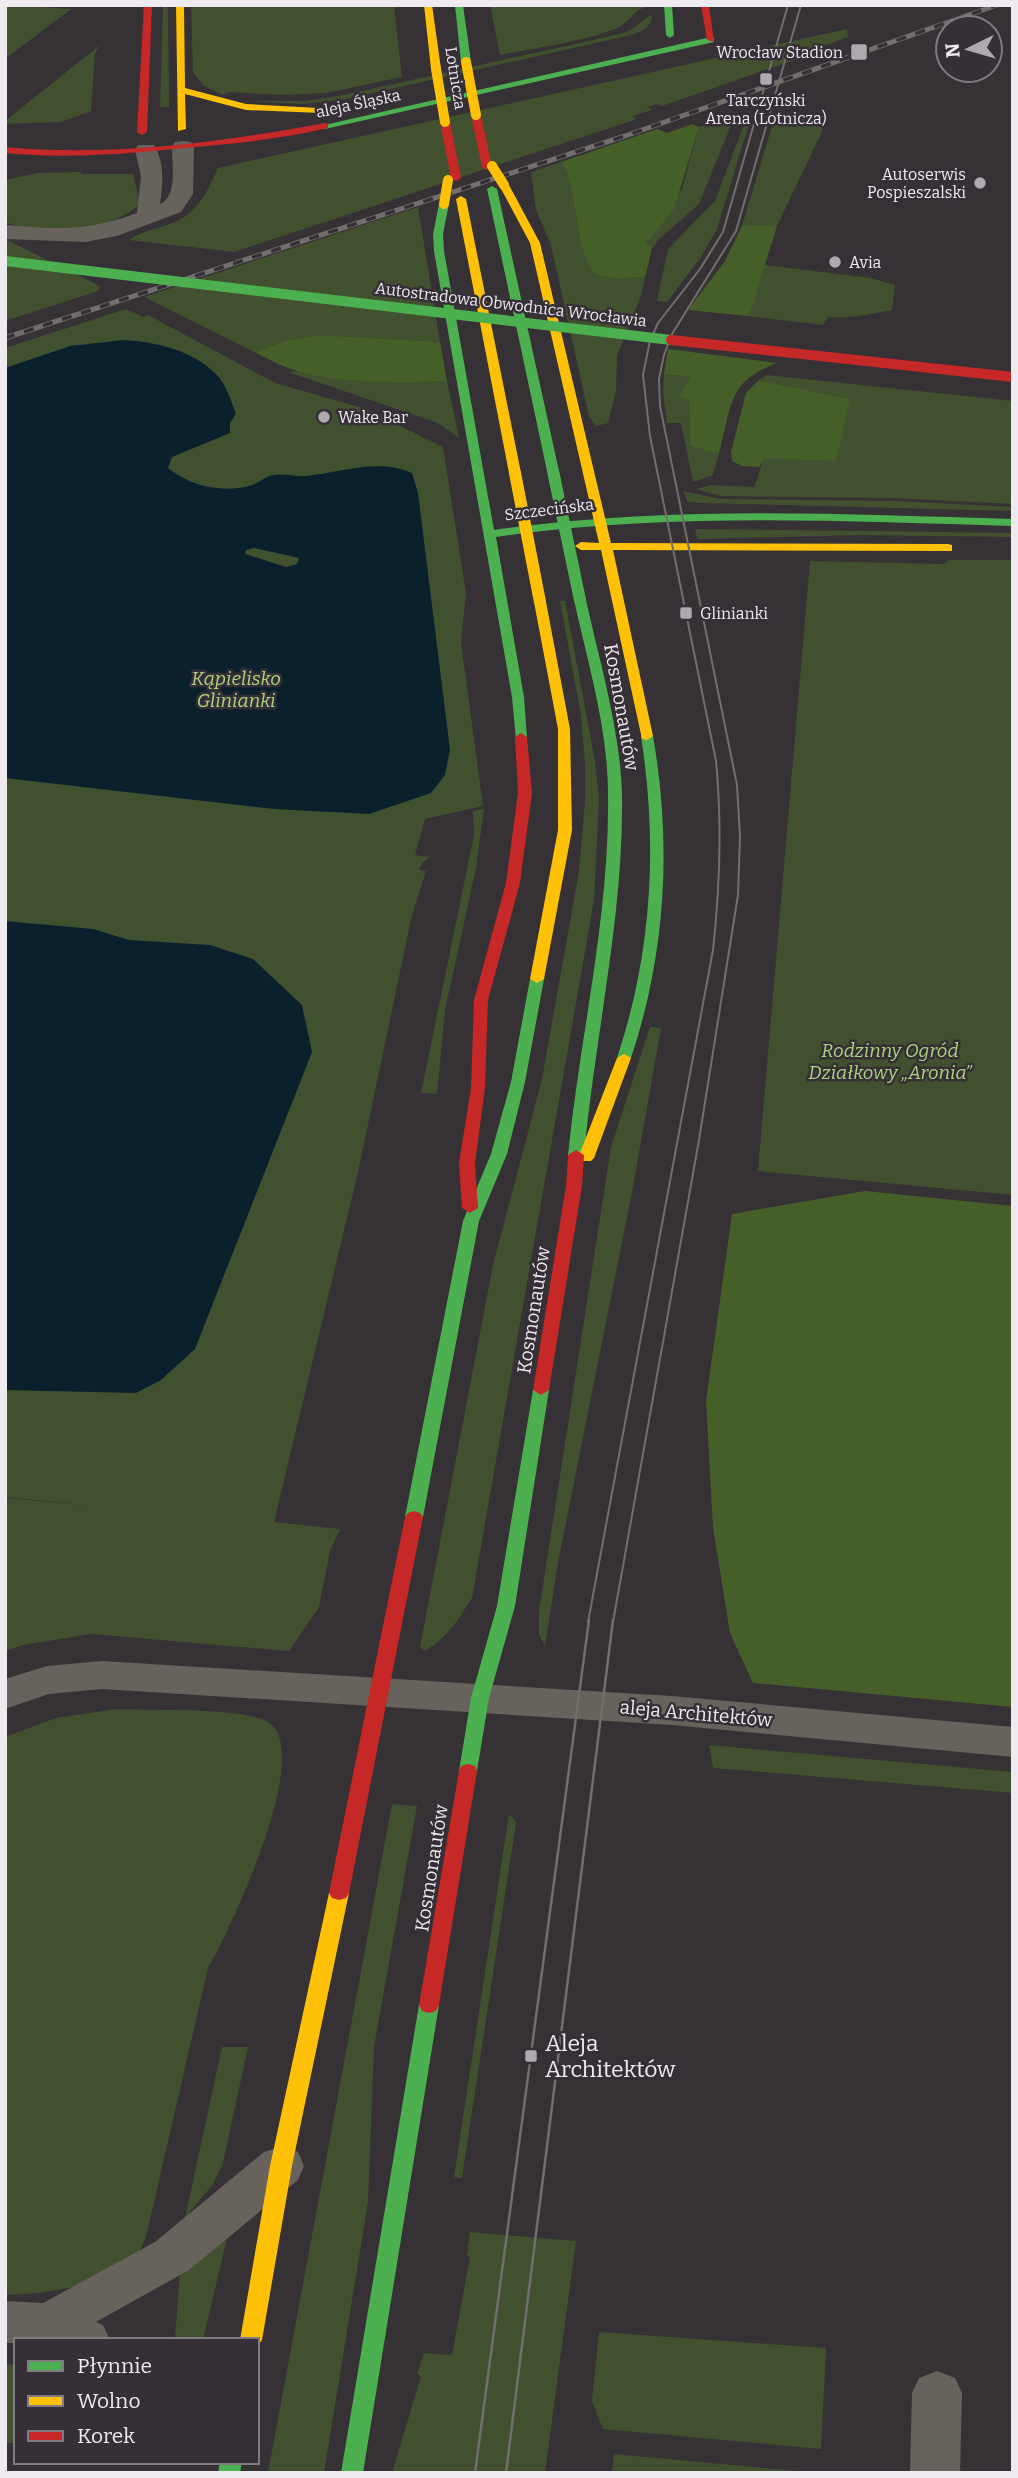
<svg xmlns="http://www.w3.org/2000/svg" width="1018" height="2478" viewBox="0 0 1018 2478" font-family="Bitter,serif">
<rect width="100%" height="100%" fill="#353135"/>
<!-- green -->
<g fill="#41512f">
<path d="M5,5L71,9L5,59Z"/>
<path d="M163,5H167L168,13L169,107H160Z"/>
<path d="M191,5H394L402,77L326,93L281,95L230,92L223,95L204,86L193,73Z"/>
<path d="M490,5H652V6C633,7 632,22 617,28C586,41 535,48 500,55Z"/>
<path d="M652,15C652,29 638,33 627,36L346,99L302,104L245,101H305L344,95L620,34C636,30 641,19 652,15Z"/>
<path d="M847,29L848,37L811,51L809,55L662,106L657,104L648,107L652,110L632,116L637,119L234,252L129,240C144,230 161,228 177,221C198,212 209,188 218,168Z"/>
<path d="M100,45L95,53L91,111L61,122L5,124V121Z"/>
<path d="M752,114L717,229L701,257L667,302L657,301L668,249L715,201L747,117Z"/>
<path d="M735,115L699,204L659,239L652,249L646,244L682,189L699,127Z"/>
<path d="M775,116L828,119L777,226H742Z"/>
<path d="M561,162C576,178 576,263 596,274C607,281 632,277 645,277L640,299L617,355L616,391L608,423L596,426L589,416L551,245L536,210L531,172Z"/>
<path d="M81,172V174H133L140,204C108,233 44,237 5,222V180L38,173Z"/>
<path d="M418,207L440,342L320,335L289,340L254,352L144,297Z"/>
<path d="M5,239L100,286L98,291L5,321Z"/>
<path d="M765,265L871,278L895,285L892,310C871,314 849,319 828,317L823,325L747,316Z"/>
<path d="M126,309L143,317L148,315L275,383L366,409L443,447L466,593L461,642L483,806L425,819L415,855L430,857L422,863L419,870L426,871L412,915L358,1172L274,1522L340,1529L330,1551L319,1607L289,1651L91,1634L23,1645L5,1651V1498L86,1505L5,1497V348Z"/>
<path d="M294,371C346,379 395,383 447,381L459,438L438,423L288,372Z"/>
<path d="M664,374L690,377L679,396L689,399L690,446L719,453L713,475L693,482L681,423H667L663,392Z"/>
<path d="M767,375L1013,401V504L892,498L720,496L696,489L711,485L754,487L764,458L850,399L759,380Z"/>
<path d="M683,491L720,499L896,501L1013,507V511L701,503L688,502Z"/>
<path d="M695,529L1013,533V537L861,535L697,539Z"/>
<path d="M949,560H1013V1195L758,1171L810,561L944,564Z"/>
<path d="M560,601H565L595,761L599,799L594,900L472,1598C458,1620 448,1637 425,1651L420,1647L493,1265L542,1079L579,871L585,801V763L581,715Z"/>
<path d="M484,809L476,868L445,1010L437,1094L421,1093L474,835L473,811Z"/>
<path d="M650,1027L661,1028L633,1187L558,1563L545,1646L539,1635V1611L611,1147Z"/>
<path d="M117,1709C153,1711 237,1707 266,1721C318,1746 229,1932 208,1968L146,2237C142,2245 137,2260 129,2265C100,2287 41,2294 5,2295V1737L56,1718Z"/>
<path d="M709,1745L1013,1772V1793L713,1768Z"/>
<path d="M392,1804L417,1806L374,2047L368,2202L324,2473H268Z"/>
<path d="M509,1814L516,1822L462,2178L454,2177Z"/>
<path d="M222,2047H248L223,2163L213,2184L185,2218Z"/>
<path d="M470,2232L576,2241L545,2473H392L421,2376L417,2374L424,2353L452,2355L470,2257L467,2256Z"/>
<path d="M227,2238L203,2340H175L180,2271Z"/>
<path d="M599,2332L826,2348L821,2449L603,2429L592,2401Z"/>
<path d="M5,2364L16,2365V2443H5Z"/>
<path d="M614,2454L818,2473H612Z"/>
</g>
<!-- forest -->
<g fill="#465f28">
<path d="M692,124L699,127L674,209L646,243L652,249L645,277C632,277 607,281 596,274C576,263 576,178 561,162L657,129L667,133Z"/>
<path d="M742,226H777L751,310L747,316L688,310L725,261Z"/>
<path d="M320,335L440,342L447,381C402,383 337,384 294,370C280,366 267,358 254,352L289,340Z"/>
<path d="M668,349L777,363C726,382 732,407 719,453L690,446L689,400L679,396L690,377L664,374Z"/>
<path d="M759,380L850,399L836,461L765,458L759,467L742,466L732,461L731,452L746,393Z"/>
<path d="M865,1191L1013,1206V1707L753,1683L730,1633L713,1527L706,1401L732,1214Z"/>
</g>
<!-- water -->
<g fill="#0a212d" fill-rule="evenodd">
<path d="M124,340C156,342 192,350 216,374C226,384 231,401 236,414L230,423V433L172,457L168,468C190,486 221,493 249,486C258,484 265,476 274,475C284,473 295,477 306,476C342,472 378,458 412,473L418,493L450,750L445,775L431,793L369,814L274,809L5,778V368L70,346ZM254,548L299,558L297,564L286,567L245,554L246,550Z"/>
<path d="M5,921L93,929L129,940L210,945L253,959L302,1005L312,1052L195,1349L161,1380L136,1393L5,1390Z"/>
</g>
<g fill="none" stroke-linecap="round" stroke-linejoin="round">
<!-- street -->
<g fill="#67625b" fill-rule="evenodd">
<path d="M183,141L191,142L194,147L193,194L181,212L117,236L85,242L5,239V225C57,229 86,232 137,213L141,176L135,150L138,145H154C165,163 163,185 160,204C178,196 172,164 172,147L175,142Z"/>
<path d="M102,1661L672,1696L1013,1727V1757L672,1725L102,1689L49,1694L5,1709V1679L47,1666Z"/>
<path d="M281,2147L298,2152L304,2166L298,2180L189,2270L96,2322L103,2325L110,2340H16V2343H5V2301L43,2303L155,2242L264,2152Z"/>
<path d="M937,2371L955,2378L962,2393L960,2473H910L912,2393L919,2378Z"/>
</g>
<!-- fast -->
<g fill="#4caf50" fill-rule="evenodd">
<path d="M455,5H463L471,62L466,65L461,62Z"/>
<path d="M664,5H672L674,35L670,38L666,35Z"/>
<path d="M711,37L714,38V42L325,129L320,126Z"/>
<path d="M492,186L497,189L559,471L553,474L547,471L487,189Z"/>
<path d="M444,201L449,204L443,234L444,251L494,530C667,505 839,514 1013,519V526C840,521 668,512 496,537L524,697L527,737L526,740H516L512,697L434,251L433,234L439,204Z"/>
<path d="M580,596L586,600C600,664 620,728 622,794C624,915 595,1035 584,1155L576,1160L568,1155C580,1035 610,915 608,794C608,728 588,664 574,600Z"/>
<path d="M647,732L653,736C672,844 666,953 631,1058L624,1062L617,1058C652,953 658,845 641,736Z"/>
<path d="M537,975L544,979L525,1082L507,1154L479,1221L423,1517L420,1521H408L405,1517L463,1221L491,1154L511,1082L530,979Z"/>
<path d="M541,1385L549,1390L515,1606L489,1698L477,1771L475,1776L468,1778L461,1776L459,1771L471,1698L497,1606L533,1390Z"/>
<path d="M429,1997L436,1999L439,2005L363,2473H341L419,2005L422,1999Z"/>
<path d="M220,2462H242L240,2473H218Z"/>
</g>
<!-- slow -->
<g fill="#ffc107" fill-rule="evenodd">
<path d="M176,5H184L185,88L246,104L318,108L321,109V113L246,110L185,94L186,129L178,131Z"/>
<path d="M424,5H432L441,69L436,72L431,69Z"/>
<path d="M504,182L509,185L540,243L611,543L948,544L952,545V551L613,550L653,736L647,740L642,739L601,550H581L575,546L581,542L599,543L530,243L499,185Z"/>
<path d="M461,196L466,199L521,473L515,476L509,473L456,199Z"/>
<path d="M540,598L546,602L570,729L572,830L544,979L537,983L530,979L558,830V729L534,602Z"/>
<path d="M624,1054L631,1058L594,1158L591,1161H581L578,1158L617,1058Z"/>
<path d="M339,1886L346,1888L349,1893L292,2166L262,2340L257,2347V2340H240L270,2166L329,1893L332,1888Z"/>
</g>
<!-- jam -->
<g fill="#c62828" fill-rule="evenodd">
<path d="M144,5H152L147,132L142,135L137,132Z"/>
<path d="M701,5H709L714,42L707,40Z"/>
<path d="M476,112L481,115L492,167L487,170L482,167L471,115Z"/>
<path d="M445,119L450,122L461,178L456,181L451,178L440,122Z"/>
<path d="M325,123L328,124V128C281,139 232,144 184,148C124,154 65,159 5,153V147C111,157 221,142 325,123Z"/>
<path d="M521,733L527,737L532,793L520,883L488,1000L485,1088L475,1163L478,1208L470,1213L462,1208L459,1163L471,1088L474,1000L506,883L518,793L515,737Z"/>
<path d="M576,1150L584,1155L582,1186L549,1390L541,1395L533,1390L566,1186L568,1155Z"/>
<path d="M414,1511L420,1513L423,1517L349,1893L346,1898L339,1900L332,1898L329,1893L405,1517L408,1513Z"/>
<path d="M468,1764L475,1766L477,1771L439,2005L436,2011L429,2013L422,2011L419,2005L459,1771L461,1766Z"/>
</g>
<!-- tram-far1 -->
<g stroke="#716e6c" stroke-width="2">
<path d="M588,1622L713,950C720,887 722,824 716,761L650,436L643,375L650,341L658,323L700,269L723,232L788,5"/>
<path d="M613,1622L699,1140L738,895L740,836L737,785L660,406L659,379L664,355L672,334L736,231L801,5"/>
</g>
<!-- tram -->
<g stroke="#716e6c" stroke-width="2.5">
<path d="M475,2473L589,1620"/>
<path d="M506,2473L613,1620"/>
</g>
<!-- rail casing -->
<g stroke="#716e6c" stroke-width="5">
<path id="rail" d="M5,338L625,136L997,5"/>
</g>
<!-- rail -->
<use href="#rail" stroke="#362f37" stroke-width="3.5" stroke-dasharray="10" stroke-linecap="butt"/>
<!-- fast-bridge-far1 -->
<path stroke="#4caf50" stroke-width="10" d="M5,261L671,340"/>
<!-- fast-bridge -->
<path stroke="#4caf50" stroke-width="12" d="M553,471L580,600"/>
<!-- slow-bridge-far1 -->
<g stroke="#ffc107" stroke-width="10">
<path d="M466,62L476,115"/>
<path d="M436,69L445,122"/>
<path d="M492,166L504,185"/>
<path d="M444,204L448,180"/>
</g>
<!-- slow-bridge -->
<path stroke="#ffc107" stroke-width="12" d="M515,473L540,602"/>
<!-- jam-bridge -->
<path stroke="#c62828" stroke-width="10" d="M671,340L1013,377"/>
</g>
<!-- markers -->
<g fill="#ada9ae" stroke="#362f37" stroke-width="2.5">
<rect x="850" y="43" width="18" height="18" rx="3.5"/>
<rect x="759" y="72" width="14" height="14" rx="3.5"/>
<circle cx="980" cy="183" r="7"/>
<circle cx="835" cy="262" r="7"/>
<circle cx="324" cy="417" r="7"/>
<rect x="679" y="606" width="14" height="14" rx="3.5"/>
<rect x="524" y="2049" width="14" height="14" rx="3.5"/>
</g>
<g text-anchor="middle" stroke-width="5" stroke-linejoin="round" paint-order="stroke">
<!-- far-poi labels -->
<g font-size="16" fill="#eeeaef" stroke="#362f37" text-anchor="start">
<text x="843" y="58" text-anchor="end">Wrocław Stadion</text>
<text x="766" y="106" text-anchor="middle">Tarczyński<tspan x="766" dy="18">Arena (Lotnicza)</tspan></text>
<text x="966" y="180" text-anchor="end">Autoserwis<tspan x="966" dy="18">Pospieszalski</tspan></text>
<text x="849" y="268">Avia</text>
<text x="338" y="423">Wake Bar</text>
<text x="700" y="619">Glinianki</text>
</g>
<!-- far-street labels -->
<g font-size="16" fill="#eeeaef" stroke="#362f37">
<text transform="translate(456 78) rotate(81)" y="6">Lotnicza</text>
<text transform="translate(358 103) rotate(-12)" y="6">aleja Śląska</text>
<text transform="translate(511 304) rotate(7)" y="6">Autostradowa Obwodnica Wrocławia</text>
<text transform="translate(549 509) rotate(-7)" y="6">Szczecińska</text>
</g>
<!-- park labels -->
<g font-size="19" font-style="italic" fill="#aad67b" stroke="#362f37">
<text x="236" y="685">Kąpielisko<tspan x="236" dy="22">Glinianki</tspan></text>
<text x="890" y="1057">Rodzinny Ogród<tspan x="890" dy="22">Działkowy „Aronia”</tspan></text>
</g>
<!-- street labels -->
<g font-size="19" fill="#eeeaef" stroke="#362f37">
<text transform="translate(622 707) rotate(80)" y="7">Kosmonautów</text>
<text transform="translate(533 1310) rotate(-81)" y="7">Kosmonautów</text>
<text transform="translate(696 1713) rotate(5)" y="7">aleja Architektów</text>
<text transform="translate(431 1868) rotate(-81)" y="7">Kosmonautów</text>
</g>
<!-- near-poi labels -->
<g font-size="23" fill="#eeeaef" stroke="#362f37" text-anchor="start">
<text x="545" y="2051">Aleja<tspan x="545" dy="26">Architektów</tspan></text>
</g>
</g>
<!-- border -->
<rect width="1018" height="2478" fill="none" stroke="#eeeaef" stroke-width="14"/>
<!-- legend -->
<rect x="14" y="2338" width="245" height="126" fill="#362f37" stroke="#807a81" stroke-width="2"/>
<rect x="28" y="2361" width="35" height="10" fill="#4caf50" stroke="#807a81" stroke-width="2"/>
<text x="77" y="2373" font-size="21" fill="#eeeaef">Płynnie</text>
<rect x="28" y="2396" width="35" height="10" fill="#ffc107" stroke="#807a81" stroke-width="2"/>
<text x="77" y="2408" font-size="21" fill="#eeeaef">Wolno</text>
<rect x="28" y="2431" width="35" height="10" fill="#c62828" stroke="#807a81" stroke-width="2"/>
<text x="77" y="2443" font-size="21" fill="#eeeaef">Korek</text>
<!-- north arrow -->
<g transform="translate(969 49) rotate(265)"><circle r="33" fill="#362f37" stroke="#807a81" stroke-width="2"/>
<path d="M0-5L12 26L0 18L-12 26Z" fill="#ada9ae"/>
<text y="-10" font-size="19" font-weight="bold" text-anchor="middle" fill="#eeeaef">N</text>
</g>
</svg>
